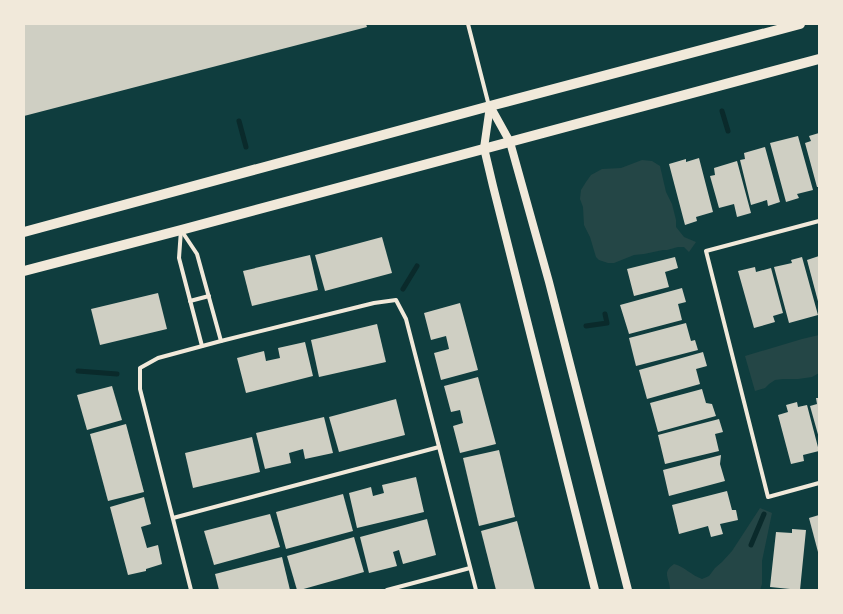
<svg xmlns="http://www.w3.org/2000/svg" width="843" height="614" viewBox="0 0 843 614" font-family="'DM Sans',sans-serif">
<rect width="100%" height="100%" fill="#0f3d3e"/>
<!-- green -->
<g fill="#244646">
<path d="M642,160L652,161L660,166L666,192L672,204L676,220V227L684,237L696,242L689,252L684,247H678L667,250H663L644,254L634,255L614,263H608L599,260L596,257L590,237L584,225L583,207L580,199L581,190L586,182L591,175L602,169L621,168Z"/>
<path d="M819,335V373L812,377L798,379H783L775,380L769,384L765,388L755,391L745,356L802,339Z"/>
<path d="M760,508L772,513L762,561V584L760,590H670C670,578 661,573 674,564C685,567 691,575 702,579L709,576L715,568L722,562L732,551Z"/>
</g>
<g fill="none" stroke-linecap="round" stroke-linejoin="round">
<!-- stream -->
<g stroke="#0a2a2b" stroke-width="5">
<path d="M722,111L728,131"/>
<path d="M239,121L246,147"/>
<path d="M403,289L417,266"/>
<path d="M586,326L607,323L605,314"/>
<path d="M78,371L117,374"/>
<path d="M751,545L764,514"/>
</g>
</g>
<!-- building -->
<g fill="#cfcfc3">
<path d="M24,24H366L367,27L24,116Z"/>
<path d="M819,133V187H817L805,143L811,141L809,136Z"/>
<path d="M798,136L813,190L797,194L799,198L786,202L770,143Z"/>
<path d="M765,147L780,202L768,206L767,200L751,205L740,160L745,159L744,153Z"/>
<path d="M699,158L713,212L696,217L697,221L685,225L669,164L686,159V162Z"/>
<path d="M737,161L751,213L737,217L734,204L719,208L710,176L715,175L714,168Z"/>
<path d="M382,237L392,273L325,291L315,255Z"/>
<path d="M310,255L318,290L252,306L243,271Z"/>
<path d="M819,256V305L807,260Z"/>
<path d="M675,257L678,268L665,272L669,287L634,296L627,269Z"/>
<path d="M802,257L818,315L789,323L774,267L792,263L791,260Z"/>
<path d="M755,267L756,272L771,268L783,313L773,316L775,322L754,328L738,271Z"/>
<path d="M682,288L686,302L678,304L682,320L629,334L620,305Z"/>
<path d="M158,293L167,329L100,345L91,309Z"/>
<path d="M460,303L478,370L441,380L434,353L449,349L446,336L431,340L424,313Z"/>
<path d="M686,323L691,341L695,340L698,350L636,366L629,338Z"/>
<path d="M377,324L386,362L319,377L311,340Z"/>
<path d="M305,342L313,376L246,393L237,358L264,351L266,361L280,358L278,348Z"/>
<path d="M703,352L707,366L696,369L700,384L647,399L639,370Z"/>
<path d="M478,377L496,444L460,453L453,426L463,423L460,410L451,412L444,386Z"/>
<path d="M112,386L122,420L87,430L77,395Z"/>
<path d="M702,389L706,403L712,404L716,416L658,432L650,403Z"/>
<path d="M816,398H819V438L810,406L817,404Z"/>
<path d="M396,399L405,435L339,452L329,417Z"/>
<path d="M797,402L798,407L807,405L819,451L803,455L804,461L791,464L778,415L788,412L786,405Z"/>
<path d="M324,417L333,453L305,459L303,449L289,453L291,463L265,469L256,433Z"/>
<path d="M719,419L723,432L715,434L719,451L665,464L658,435Z"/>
<path d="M126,424L144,492L108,501L90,434Z"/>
<path d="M252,437L260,472L193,488L185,453Z"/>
<path d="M499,450L515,517L479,526L463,458Z"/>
<path d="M721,455L720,464L725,481L669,496L663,470Z"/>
<path d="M416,477L424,512L357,528L349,493L371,487L373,496L384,493L382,485Z"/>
<path d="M727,491L732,510H736L738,520L720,524L723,534L711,537L708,526L679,534L672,505Z"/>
<path d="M343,494L353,531L286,549L276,512Z"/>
<path d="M144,497L151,524L141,527L147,548L158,545L162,564L146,569V571L128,575L110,507Z"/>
<path d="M270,514L280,547L214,565L204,531Z"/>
<path d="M819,515V552H818L809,518Z"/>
<path d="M427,519L436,555L403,564L399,550L393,552L397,566L369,573L360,537Z"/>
<path d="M517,521L535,590H496L481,531Z"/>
<path d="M792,529L806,530L800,590L770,587L776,532L792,533Z"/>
<path d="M354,537L364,572L300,590H297L287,556Z"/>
<path d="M282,557L290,590H219L215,574Z"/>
</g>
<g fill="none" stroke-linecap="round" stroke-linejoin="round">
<!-- minor -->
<g stroke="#f1e9da" stroke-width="4">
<path d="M468,24L489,106"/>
<path d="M819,221L706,251L768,497L819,483"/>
<path d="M181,230L179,258L202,346"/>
<path d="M181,230L197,254L221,341"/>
<path d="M190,301L209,296"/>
<path d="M173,518L439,447"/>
<path d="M191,590L140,389V368L158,358L221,341L374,303L396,300L406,319L476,590"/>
<path d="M387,590L470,568"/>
</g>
<!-- secondary -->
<g stroke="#f1e9da" stroke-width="8">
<path d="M490,106L510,142L549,282L628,590"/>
<path d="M490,106L484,148L493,186L595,590"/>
</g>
<!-- primary -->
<g stroke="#f1e9da" stroke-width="10">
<path d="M24,232L490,106L800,24"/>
<path d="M24,271L181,230L819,59"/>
</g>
</g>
<!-- border -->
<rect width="843" height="614" fill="none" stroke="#f1e9da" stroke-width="50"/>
</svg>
